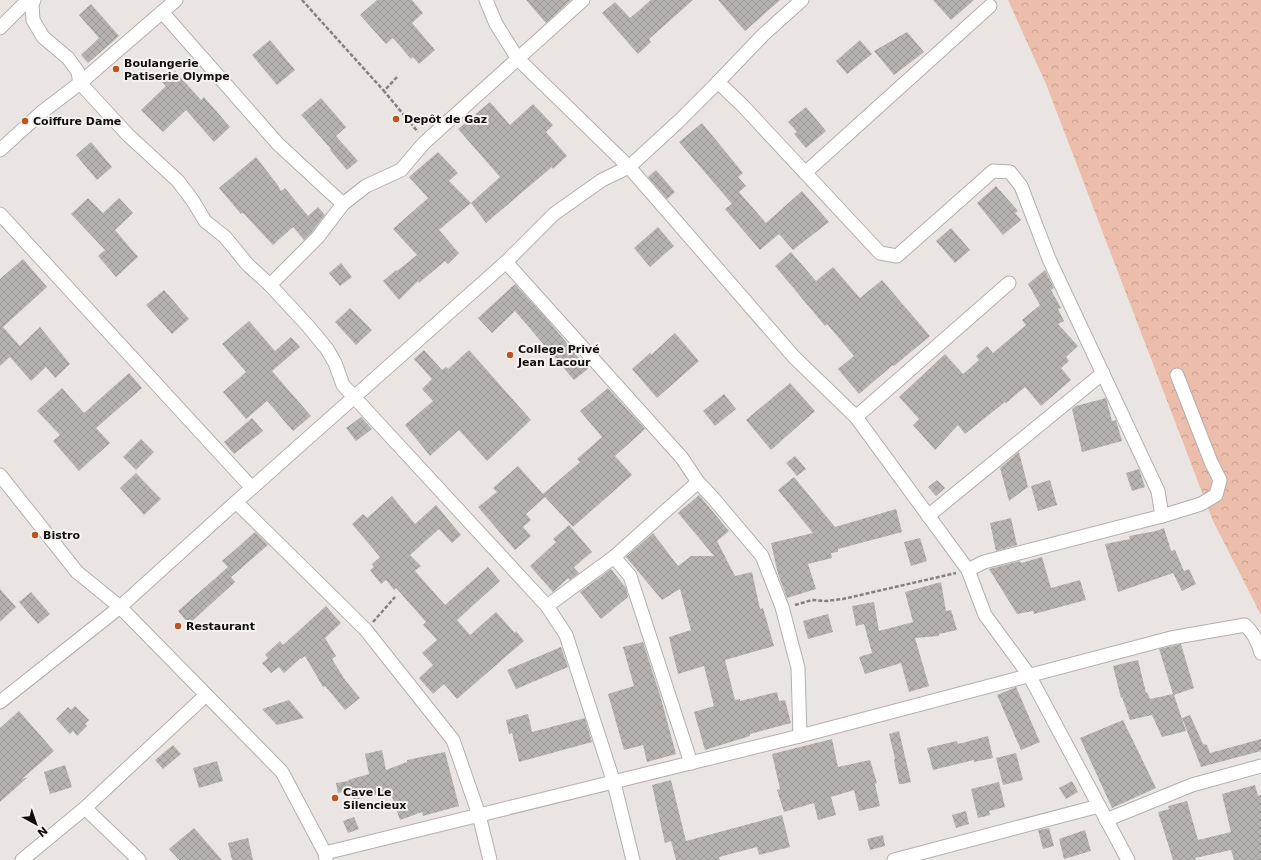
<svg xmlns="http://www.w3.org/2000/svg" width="1261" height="860" viewBox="0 0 1261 860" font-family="'DejaVu Sans',sans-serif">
<defs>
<pattern id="forest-crowns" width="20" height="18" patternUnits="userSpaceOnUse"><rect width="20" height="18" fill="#ecbdaa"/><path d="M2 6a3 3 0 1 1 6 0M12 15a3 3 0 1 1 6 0" fill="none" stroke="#c9a191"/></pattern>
<pattern id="building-cross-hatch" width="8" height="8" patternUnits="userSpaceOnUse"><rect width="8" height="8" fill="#b6b2b0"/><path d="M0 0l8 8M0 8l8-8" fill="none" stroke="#9b9896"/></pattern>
</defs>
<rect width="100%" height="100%" fill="#eae5e3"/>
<!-- forest -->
<path fill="url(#forest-crowns)" d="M1008,0H1261V615L1213,521L1046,84Z"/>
<!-- building -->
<g fill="url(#building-cross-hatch)">
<path d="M377,0H412L423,13L412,23L435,50L419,64L413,57L411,59L393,38L386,44L360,15Z"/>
<path d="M526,0H571L546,23Z"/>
<path d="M651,0H693L649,39L651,42L638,54L602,13L615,2L630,18Z"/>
<path d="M718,0H780L745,31Z"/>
<path d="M933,0H974L951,20Z"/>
<path d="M91,4L119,36L88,63L81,55L99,38L79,15Z"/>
<path d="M907,32L924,52L894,75L874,51Z"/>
<path d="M270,40L295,70L277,85L252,55Z"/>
<path d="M860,40L872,54L847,74L836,61Z"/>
<path d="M175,71L201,100L204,97L230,127L214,142L186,110L163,132L141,110L166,86L162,82Z"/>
<path d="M321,98L346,127L336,136L358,161L347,170L330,150L331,149L301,115Z"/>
<path d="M490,102L510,125L533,104L553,125L546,132L567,156L553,169L552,167L486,223L471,203L500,177L458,129Z"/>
<path d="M806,107L826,131L806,148L794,134L797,132L788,122Z"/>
<path d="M702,123L743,173L738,177L746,186L739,192L766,223L802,191L829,222L793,250L779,234L760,250L725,209L732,204L679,142Z"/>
<path d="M91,142L112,167L97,180L76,155Z"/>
<path d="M438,152L458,173L449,181L471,203L439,230L459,253L448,264L445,261L419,283L418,281L399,300L383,281L396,270L397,271L417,255L393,229L428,198L409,177Z"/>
<path d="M256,157L277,184L281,191L285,188L308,216L318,207L325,215L312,232L304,240L293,227L273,245L243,213L241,214L219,188Z"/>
<path d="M656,170L675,192L667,199L648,177Z"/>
<path d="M996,186L1018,211L1015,213L1021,220L1003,235L977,203Z"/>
<path d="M88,198L103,213L119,198L133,213L115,230L138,257L116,277L98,256L105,250L71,214Z"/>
<path d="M658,227L674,246L650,267L634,248Z"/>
<path d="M951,228L970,250L955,263L936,241Z"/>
<path d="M791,252L816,281L833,267L860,298L882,280L930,336L894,366L893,365L859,394L838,369L854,356L827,324L825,326L775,266Z"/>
<path d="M23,259L47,287L3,327L20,346L40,327L70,364L55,378L46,367L31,381L10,357L0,366V279Z"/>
<path d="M341,263L352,277L340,286L329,273Z"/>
<path d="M1045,270L1054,288L1051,290L1061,308L1058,309L1064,321L1058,324L1078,346L1066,357L1069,361L1061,368L1071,380L1041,406L1025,387L1006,403L1005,402L965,434L958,425L935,450L913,425L919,419L899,397L945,354L963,374L979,360L976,356L987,346L993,353L1026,325L1022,320L1040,305L1028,284Z"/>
<path d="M515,284L547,319L588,369L574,380L515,311L492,333L478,318Z"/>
<path d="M164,290L189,319L172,334L146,305Z"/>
<path d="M350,308L372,330L356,345L335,322Z"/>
<path d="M249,321L275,351L291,337L300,347L272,371L311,416L293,431L267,401L246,419L223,392L246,372L222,344Z"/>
<path d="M675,333L699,361L657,398L632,369L650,353L651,355Z"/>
<path d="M424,350L442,370L446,367L448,369L469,350L531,420L487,461L459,430L430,456L405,425L433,401L422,389L432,379L414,359Z"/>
<path d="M129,373L142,388L96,428L110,443L79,471L53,441L60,435L37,411L62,388L84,413Z"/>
<path d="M790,383L815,411L771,450L746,420Z"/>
<path d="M608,388L645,429L615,456L632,475L573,527L545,497L526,514L531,520L523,527L531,536L515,550L478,507L497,492L493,488L518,466L543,494L580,462L577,459L602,437L580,411Z"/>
<path d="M724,394L736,409L715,426L703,411Z"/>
<path d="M1106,398L1112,421L1116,420L1122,441L1082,452L1072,409L1076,406Z"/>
<path d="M361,417L372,429L356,441L346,428Z"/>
<path d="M252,418L263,431L234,454L224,442Z"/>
<path d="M141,439L154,452L136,470L123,457Z"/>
<path d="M1019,452L1028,487L1009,501L1000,468Z"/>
<path d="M795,456L806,469L797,476L786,463Z"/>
<path d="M1139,469L1145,487L1132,491L1126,473Z"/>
<path d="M136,473L161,499L144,515L120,488Z"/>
<path d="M794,477L835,527L896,509L902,532L838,549V552L831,553L832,558L808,564L816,589L787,598L778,574L771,543L813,533L778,490Z"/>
<path d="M937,480L945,488L936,496L928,487Z"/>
<path d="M1050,480L1057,505L1038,511L1031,486Z"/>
<path d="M699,495L729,531L717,541L735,576L752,572L760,609L763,608L774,646L725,660L735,700L740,699V701L777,692L779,701L785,700L791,723L750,734V736L705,750L694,712L714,706L704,666L678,674L669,637L691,630L680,589L662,600L626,557L653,533L678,566L691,556H714L678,513Z"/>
<path d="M392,496L415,524L436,505L461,535L452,543L439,529L410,555L421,566L415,571L445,605L488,567L500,581L457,620L470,635L496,612L515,633L516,631L524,641L457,699L444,684L433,694L419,678L433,665L422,653L437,640L423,625L426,622L396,588L394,590L386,580L381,584L370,570L374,567L372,564L380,557L352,524L363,514L367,518Z"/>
<path d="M1011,518L1017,545L996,551L990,523Z"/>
<path d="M569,525L592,552L574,567L579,573L570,580L568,578L553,592L530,566L556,542L553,539Z"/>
<path d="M1164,528L1171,551L1175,550L1184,571L1189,569L1196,584L1182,591L1173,573L1118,592L1105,544L1130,539L1129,536L1156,531Z"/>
<path d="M255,532L268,545L231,577L235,582L189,624L178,611L228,567L222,561Z"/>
<path d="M920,538L927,561L911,566L904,542Z"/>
<path d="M1042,557L1051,588L1080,580L1086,600L1034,614L1033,611L1017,614L989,569L1020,561L1021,563Z"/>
<path d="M611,569L626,588L628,597L601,619L580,592Z"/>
<path d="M941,582L946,611L951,610L957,630L939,634V636L915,638L929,686L909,692L901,663L865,674L859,657L872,653L864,624L856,626L852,606L874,602L879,631L913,622L905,592Z"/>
<path d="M0,589L16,607L0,622Z"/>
<path d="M31,592L50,614L38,624L19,602Z"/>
<path d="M326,606L341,623L325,638L336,656L332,659L345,680L360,698L345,710L325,686L323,687L305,656L301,659V658L284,673L279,667L271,673L262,663L268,658L265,655L280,641L283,645Z"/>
<path d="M828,614L833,632L808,639L803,621Z"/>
<path d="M643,642L660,695L676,754L647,762L643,745L624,750L608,694L634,686L623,647Z"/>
<path d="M1181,644L1194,688L1174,695L1186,731L1162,737L1152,715L1130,720L1122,697L1121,698L1113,666L1138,660L1146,693L1147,692L1150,699L1173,694L1159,649Z"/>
<path d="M561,647L568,667L516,689L507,670Z"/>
<path d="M1016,687L1040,742L1021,750L997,695Z"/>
<path d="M289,700L304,718L277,725L262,709Z"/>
<path d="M75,706L89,720L85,724L87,726L77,736L73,731L70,734L56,719L68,707L71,710Z"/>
<path d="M19,711L54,751L22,779L28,777L0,802V728Z"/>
<path d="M528,714L532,732L585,718L592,742L519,762L512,733L509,734L506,720Z"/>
<path d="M1190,715L1203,744L1207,745L1210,753L1261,739V751L1201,767L1182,718Z"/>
<path d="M1123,720L1156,788L1112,808L1080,738Z"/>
<path d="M899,731L911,782L902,784H899L894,760L895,759L889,734Z"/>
<path d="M988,736L993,758L974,762V760L933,770L927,748L957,741L958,744Z"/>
<path d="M832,739L838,767L870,760L877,783L875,784L880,806L859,811L854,790L831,797L836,815L818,820L814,803L784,812L777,790L780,789L772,754Z"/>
<path d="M173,745L181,754L163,769L155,760Z"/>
<path d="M382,750L386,770L407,762V760L445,752L459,806L423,816L422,812L400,820L390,791L354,800L351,791L338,793L336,783L349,781L348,780L369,774L365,754Z"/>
<path d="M1016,753L1023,780L1003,785L996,758Z"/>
<path d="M217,761L223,781L199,788L193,768Z"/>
<path d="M65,765L72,787L50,794L44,772Z"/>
<path d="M671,780L686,841L782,815L790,847L759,855L757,847L719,857L720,860H676L671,841L665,843L652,785Z"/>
<path d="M1072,781L1078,792L1066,799L1059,788Z"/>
<path d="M999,782L1005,807L989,811L990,815L978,818L971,789Z"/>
<path d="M1255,785L1258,796L1261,795V860H1234L1231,850L1195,858L1196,860H1173L1158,812L1169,809L1168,806L1187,801L1198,840L1231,832L1222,794Z"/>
<path d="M966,811L969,824L956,828L952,815Z"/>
<path d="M354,817L359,829L348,833L343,821Z"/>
<path d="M194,828L222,860H179L169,849Z"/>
<path d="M1049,828L1054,846L1043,849L1038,830Z"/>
<path d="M1085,830L1091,851L1064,859L1059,839Z"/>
<path d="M883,835L885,846L870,850L867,839Z"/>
<path d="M248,838L253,860H232L228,843Z"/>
</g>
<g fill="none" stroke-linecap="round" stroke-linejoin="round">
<!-- street casing -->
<g stroke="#b4afad" stroke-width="15">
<g id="street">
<path d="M34,0L32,4L33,20L43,37L68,58L78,72L80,83L128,135L178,181L193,201L205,221L225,237L248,265L270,285L308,326L327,349L335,363L343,385L547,606L566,635L614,783L633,860"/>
<path d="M486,0L496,24L518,59L629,167L794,357L856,417L968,570L985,615L1029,675L1128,860"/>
<path d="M162,12L278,144L343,204"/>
<path d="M0,28L28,0"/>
<path d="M718,82L743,106L880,253L897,256L993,171L1010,172L1021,186L1049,259L1158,491L1162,516"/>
<path d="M0,150L42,112L80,83L176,0"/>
<path d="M805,173L990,6"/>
<path d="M0,214L252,488"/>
<path d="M506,262L682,458L698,482L713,498L762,556L782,607L798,668L800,736"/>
<path d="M270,285L318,237L343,204L366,186L401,170L424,143L583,0"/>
<path d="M856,417L1009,283"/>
<path d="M0,475L77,572L120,607L282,772L325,853L326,860"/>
<path d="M236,502L365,629L453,740L479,815L490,860"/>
<path d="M928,516L1103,373"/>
<path d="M614,557L630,576L691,763"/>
<path d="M968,570L984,562L1162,516L1201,504L1216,495L1220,480L1211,462L1177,375"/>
<path d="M547,606L614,557L698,482"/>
<path d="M0,702L120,607L236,502L506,262L554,214L602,180L629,167L679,121L718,82L763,35L802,0"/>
<path d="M85,808L139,860"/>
<path d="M1106,820L1192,785L1261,766"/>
<path d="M325,853L800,736L1171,638L1245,625C1254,633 1258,642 1261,653"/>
<path d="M22,860L85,808L206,695"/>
<path d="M894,860L1099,806"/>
</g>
</g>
<!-- path -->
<g stroke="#84807f" stroke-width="2.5" stroke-dasharray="4 2" stroke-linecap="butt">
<path d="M302,0L384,91"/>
<path d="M397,77L384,91L418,132"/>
<path d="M795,605L812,600L826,601L843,599L956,573"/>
<path d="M373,622L395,597"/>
</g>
<!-- street -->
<use href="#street" stroke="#fff" stroke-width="13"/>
</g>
<!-- markers -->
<g fill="#ba5522" stroke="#f7f2f0" stroke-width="1.5">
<circle cx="116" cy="69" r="4"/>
<circle cx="396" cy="119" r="4"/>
<circle cx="25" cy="121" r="4"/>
<circle cx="510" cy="355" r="4"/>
<circle cx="35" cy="535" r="4"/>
<circle cx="178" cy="626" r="4"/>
<circle cx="335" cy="798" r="4"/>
</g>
<g text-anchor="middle" stroke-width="4" stroke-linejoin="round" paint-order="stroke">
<!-- poi labels -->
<g font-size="11" font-weight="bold" fill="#110f0e" stroke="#f7f2f0" text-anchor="start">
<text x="124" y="67">Boulangerie<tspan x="124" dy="13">Patiserie Olympe</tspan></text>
<text x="404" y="123">Depôt de Gaz</text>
<text x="33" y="125">Coiffure Dame</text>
<text x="518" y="353">College Privé<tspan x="518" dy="13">Jean Lacour</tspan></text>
<text x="43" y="539">Bistro</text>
<text x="186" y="630">Restaurant</text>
<text x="343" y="796">Cave Le<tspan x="343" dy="13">Silencieux</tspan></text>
</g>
</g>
<!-- north arrow -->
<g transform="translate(36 824) rotate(140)" stroke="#f7f2f0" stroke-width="3" paint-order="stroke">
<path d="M0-3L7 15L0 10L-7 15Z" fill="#110f0e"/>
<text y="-6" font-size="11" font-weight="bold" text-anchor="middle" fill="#110f0e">N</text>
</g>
</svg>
